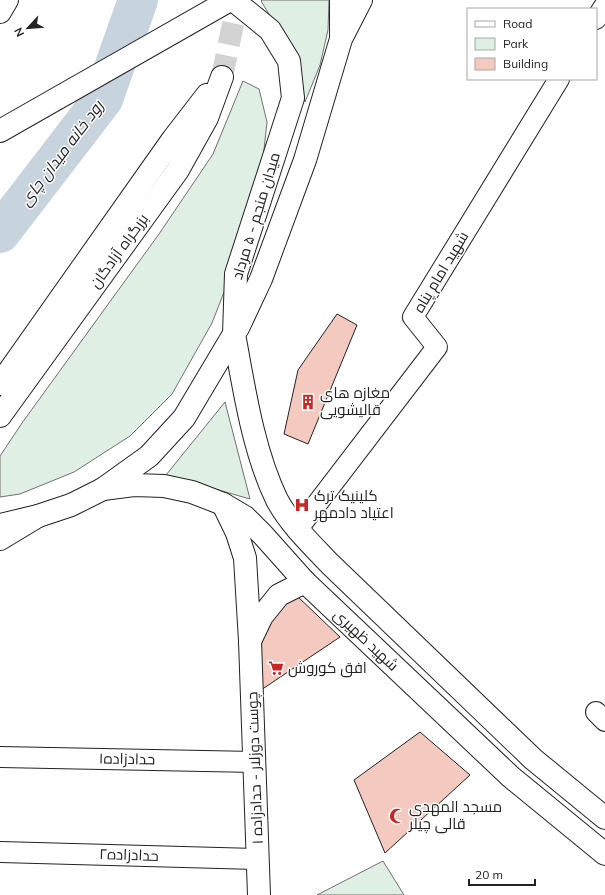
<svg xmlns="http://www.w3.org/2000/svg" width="605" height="895" viewBox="0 0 605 895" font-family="Mulish,Cairo,sans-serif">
<rect width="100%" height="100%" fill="#fff"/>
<!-- green -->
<g fill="#e0efe3" stroke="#6f6f6f">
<path d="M262,0H329L328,30L320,65L305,102L298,62L261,1Z"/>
<path d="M243,81L259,89L267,122L258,205L212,323L172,394L130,436L74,472L20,494L0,497V456L22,423L159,234L213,154Z"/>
<path d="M225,402L250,499L166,475Z"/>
<path d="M383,861L404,895H317Z"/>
</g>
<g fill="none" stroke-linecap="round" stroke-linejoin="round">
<!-- river -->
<path stroke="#c7d3dd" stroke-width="40" d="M0,233L103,99L138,0"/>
</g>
<!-- building -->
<g fill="#f3c9c0" stroke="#222">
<path d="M337,314L357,325L308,444L284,434L298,370Z"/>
<path d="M296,595L340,637L258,692L257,643L284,603Z"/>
<path d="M420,732L470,775L385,853L354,780Z"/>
</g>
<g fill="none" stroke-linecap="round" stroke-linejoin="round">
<!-- highway-tunnel -->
<path stroke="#d3d3d3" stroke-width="22" stroke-dasharray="22 11" stroke-linecap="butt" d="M222,77L238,0"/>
<!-- street casing -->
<g stroke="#222" stroke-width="22">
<g id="street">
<path d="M596,19L605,5"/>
<path d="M297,530L437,347L413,317L559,79"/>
<path d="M596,712L605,721"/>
<path d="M0,757L255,762"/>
<path d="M0,852L258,859"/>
</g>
</g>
<!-- secondary casing -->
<g stroke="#222" stroke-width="24">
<g id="secondary">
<path d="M234,334C244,388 253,451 277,500C290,524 311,544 330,564L533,759L605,818"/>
<path d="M103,489L134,485L164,486L192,492L223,504L245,517L263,535L305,582L511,777L605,854"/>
<path d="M223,504L237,533L245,558L250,641L262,616L279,595L305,582"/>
<path d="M250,641L259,895"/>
</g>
</g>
<!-- primary casing -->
<g stroke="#222" stroke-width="24">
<g id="primary">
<path d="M341,0V35"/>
<path d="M238,328L261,279L305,160L341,39L361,0"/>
<path d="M0,525L38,516L71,505L103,489L149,456L184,418L234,334L236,274L293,98L289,61L270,30L233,0"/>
</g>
</g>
<!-- highway casing -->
<g stroke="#222" stroke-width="24">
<g id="highway">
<path d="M0,12L7,0"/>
<path d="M0,131L230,0"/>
<path d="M0,384L173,139L207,95"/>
<path d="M0,416L178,170L207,118L222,77"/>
<path d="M0,539L38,516"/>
</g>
</g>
<!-- street -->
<use href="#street" stroke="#fff" stroke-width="20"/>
<!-- secondary -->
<use href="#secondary" stroke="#fff" stroke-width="22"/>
<!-- primary -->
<use href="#primary" stroke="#fff" stroke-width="22"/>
<!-- highway -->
<use href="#highway" stroke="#fff" stroke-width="22"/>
</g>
<!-- icons -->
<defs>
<g id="building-bare" transform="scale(1.2)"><path d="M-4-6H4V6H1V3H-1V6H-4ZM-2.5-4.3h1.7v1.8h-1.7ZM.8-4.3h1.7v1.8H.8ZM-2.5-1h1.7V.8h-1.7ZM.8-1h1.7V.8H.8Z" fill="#c62828" stroke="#fff" stroke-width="2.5" paint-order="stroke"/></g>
<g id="hospital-bare" transform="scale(1.2)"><path d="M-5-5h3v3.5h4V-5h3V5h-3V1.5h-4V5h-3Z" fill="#c62828" stroke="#fff" stroke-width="2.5" paint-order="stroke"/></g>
<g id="supermarket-bare" transform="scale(1.2)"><path d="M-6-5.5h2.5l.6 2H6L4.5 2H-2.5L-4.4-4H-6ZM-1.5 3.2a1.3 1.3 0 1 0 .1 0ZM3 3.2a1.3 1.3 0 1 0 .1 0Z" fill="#c62828" stroke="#fff" stroke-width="2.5" paint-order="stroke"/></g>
<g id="mosque-bare" transform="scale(1.2)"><path d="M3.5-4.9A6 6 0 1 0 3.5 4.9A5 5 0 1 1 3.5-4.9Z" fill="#c62828" stroke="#fff" stroke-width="2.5" paint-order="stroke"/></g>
</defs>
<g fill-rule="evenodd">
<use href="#building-bare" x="308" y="402"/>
<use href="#hospital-bare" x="302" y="505"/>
<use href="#supermarket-bare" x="276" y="668"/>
<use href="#mosque-bare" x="397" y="816"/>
</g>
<g text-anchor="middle" stroke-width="3" stroke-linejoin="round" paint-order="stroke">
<!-- street labels -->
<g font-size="15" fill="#222" stroke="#fff">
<text transform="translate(256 216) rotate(-73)" y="5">میدان منجم - ۵ مرداد</text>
<text transform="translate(119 251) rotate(-54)" y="5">بزرگراه آزادگان</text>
<text transform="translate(441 272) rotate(-59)" y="5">شهید امام پناه</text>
<text transform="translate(366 640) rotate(43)" y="5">شهید ظهیری</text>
<text transform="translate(127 759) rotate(1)" y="5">حدادزاده۱</text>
<text transform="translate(255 768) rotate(-92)" y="5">چوست دوزلار - حدادزاده ۱</text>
<text transform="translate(129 855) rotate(2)" y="5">حدادزاده۲</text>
</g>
<!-- poi labels -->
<g font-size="15" fill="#222" stroke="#fff" text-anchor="start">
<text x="320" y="398">مغازه های<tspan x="320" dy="17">قالیشویی</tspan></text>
<text x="314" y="501">کلینیک ترک<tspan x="314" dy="17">اعتیاد دادمهر</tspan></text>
<text x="288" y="673">افق کوروش</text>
<text x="409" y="812">مسجد المهدی<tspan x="409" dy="17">قالی چیلر</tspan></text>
</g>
<!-- water labels -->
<g font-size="16" font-style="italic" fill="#222" stroke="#fff">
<text transform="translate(61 153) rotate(-53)" y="6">رود خانه میدان چای</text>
</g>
</g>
<!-- legend -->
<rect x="467" y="8" width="130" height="72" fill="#ffffff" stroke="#a7a7a7"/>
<rect x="475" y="21" width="20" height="6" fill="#ffffff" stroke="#a7a7a7"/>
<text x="503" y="28" font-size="12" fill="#222222">Road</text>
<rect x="475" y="38" width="20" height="12" fill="#e0efe3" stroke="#a7a7a7"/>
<text x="503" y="48" font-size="12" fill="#222222">Park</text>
<rect x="475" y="58" width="20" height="12" fill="#f3c9c0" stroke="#a7a7a7"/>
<text x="503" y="68" font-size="12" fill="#222222">Building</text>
<!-- north arrow -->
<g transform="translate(28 28) rotate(244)" stroke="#ffffff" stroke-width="3" paint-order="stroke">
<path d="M0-3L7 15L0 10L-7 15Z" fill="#222222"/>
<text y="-6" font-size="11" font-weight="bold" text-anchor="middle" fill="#222222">N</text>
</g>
<!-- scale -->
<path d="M469 879v6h66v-6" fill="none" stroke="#222222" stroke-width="2"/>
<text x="475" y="879" font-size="12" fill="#222222" stroke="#ffffff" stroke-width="3" paint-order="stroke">20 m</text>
</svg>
